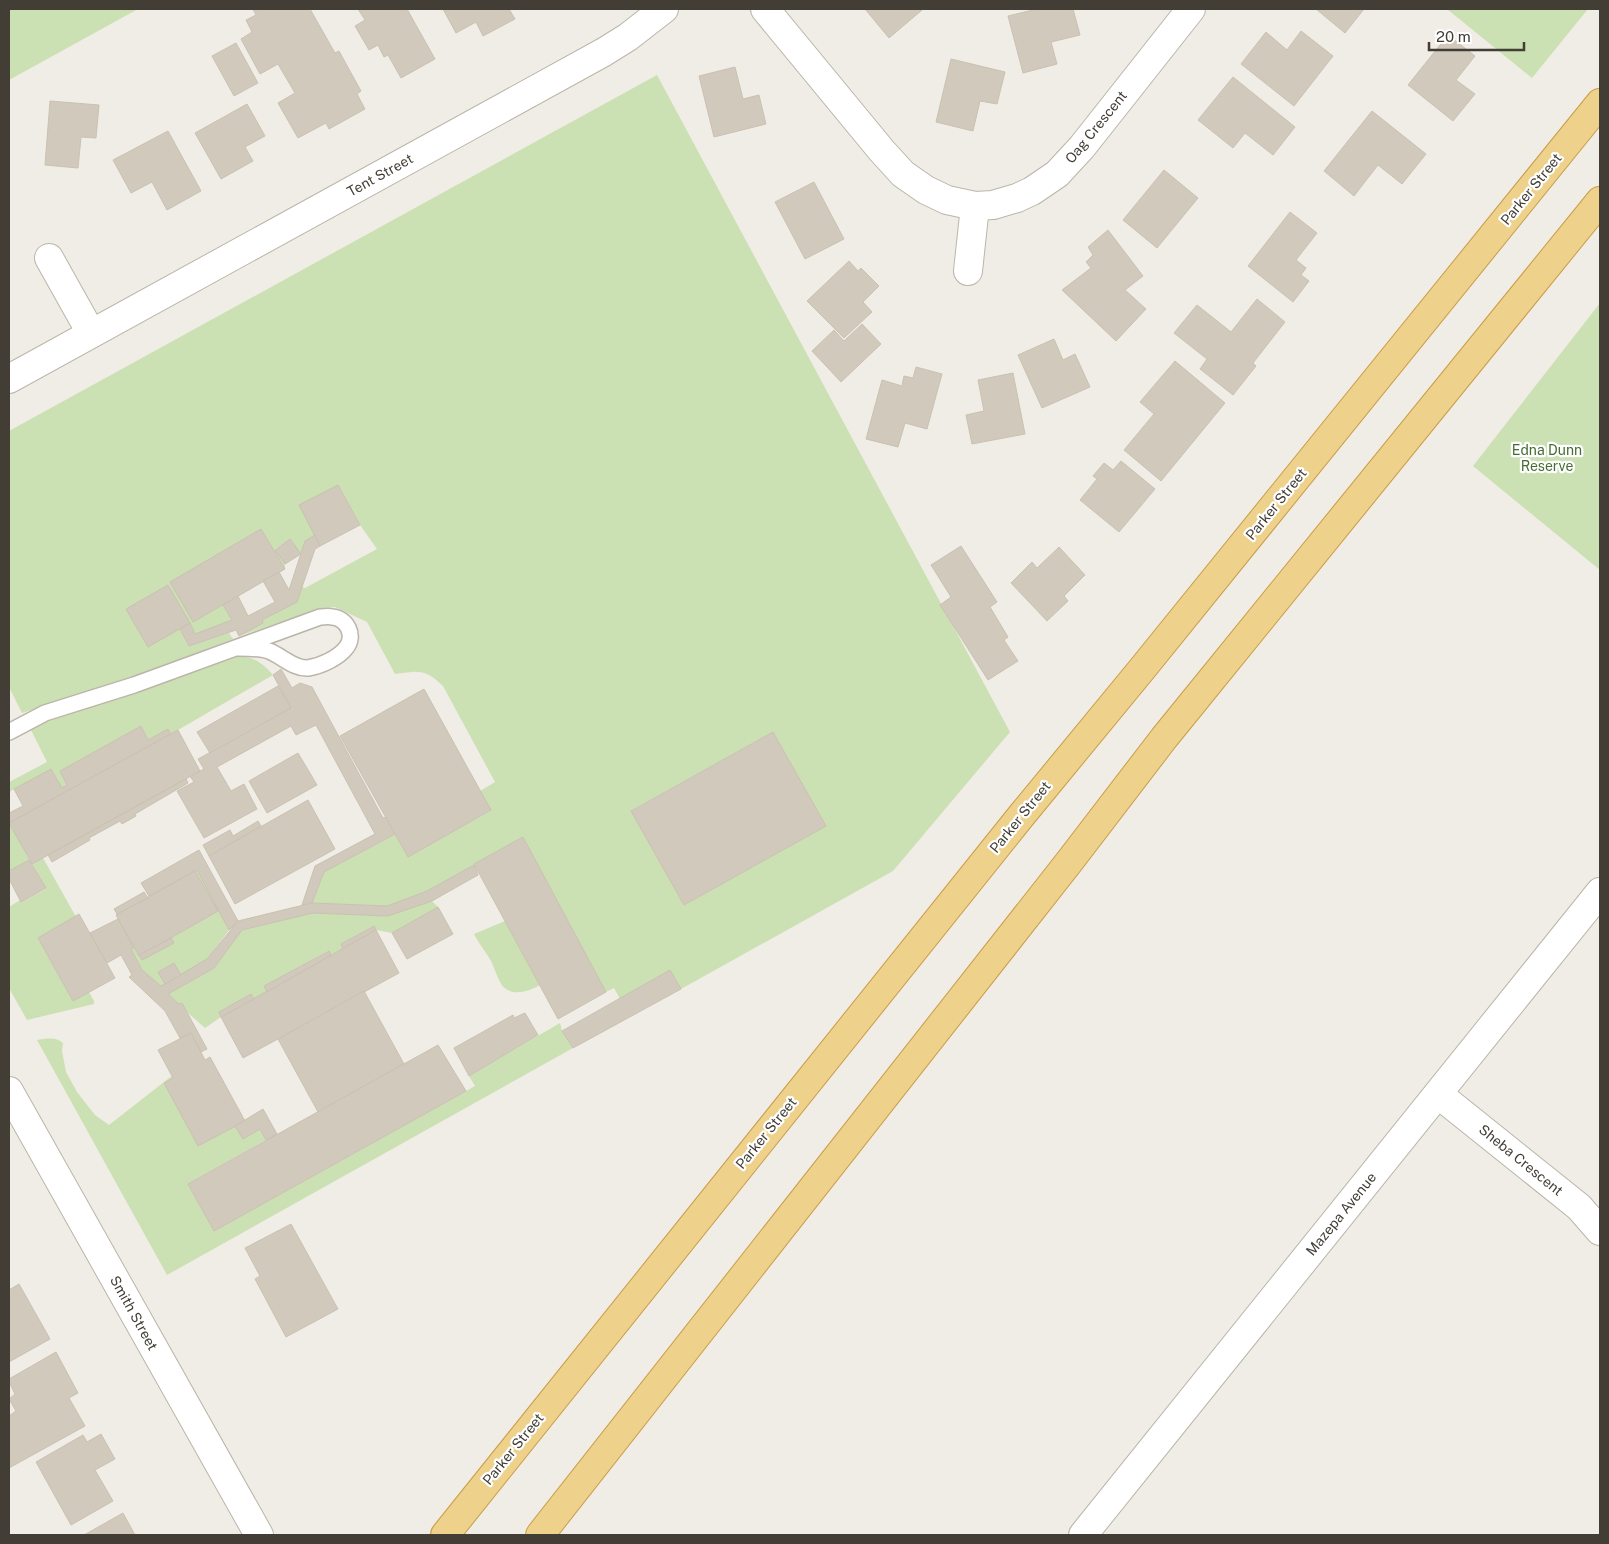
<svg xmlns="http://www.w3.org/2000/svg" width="1609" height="1544" viewBox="0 0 1609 1544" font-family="'Public Sans',sans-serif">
<rect width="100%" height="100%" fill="#f0ede6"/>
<!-- green -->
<g fill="#cbe0b3" fill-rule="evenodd">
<path d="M9,9H138L9,80Z"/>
<path d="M1447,9H1588L1532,78Z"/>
<path d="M657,75L1010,732L893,871L681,989L620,999L614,988L606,992L523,838L427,891L387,906L312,903L324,872L395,834L408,856L490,811L480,791L495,782L443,686C424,668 419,671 395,674L367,622L335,607L322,608L239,636L263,623L262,620L296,602L302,587L305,588L377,549L360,525L338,485L315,535L305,541L301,554L290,539L275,549L285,564V569L193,622L223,605L232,620L195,634L192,627L168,585L127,609L180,629L189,646L229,633L233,639L158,668L22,713L9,687V431ZM773,732L825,826L684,905L632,810Z"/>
<path d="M1600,303V570L1473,466Z"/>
<path d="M234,656C253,657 260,660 273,675L171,734L168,729L148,740L141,726L62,770L67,785L62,788L51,769L9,792V782L47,762L30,728Z"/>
<path d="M9,822L29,860L9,871Z"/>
<path d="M43,858L76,917L38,938L73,1001L89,992L94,1001V1004L27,1020L9,988V907L20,900L22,902L46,889L32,864Z"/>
<path d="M197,870L229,930L207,959L181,975L174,963L159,971L165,984L161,986L142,970L131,949L134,948L142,960L174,943L171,938L217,911L195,871Z"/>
<path d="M432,901L438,907L392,933L376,930L373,926L341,944L343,949L331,955L328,951L264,986L267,992L254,999L251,994L219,1012L221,1017L205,1028L187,1012L182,1003L179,1004L168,994L214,968L242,930L313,913L388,916Z"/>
<path d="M505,921L540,985C526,993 507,998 499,980C496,974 494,967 491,961C486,952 479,944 474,934Z"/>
<path d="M560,1023L562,1031L573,1048L167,1275L37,1040C46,1038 57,1037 63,1043L62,1051L66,1072L77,1092L95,1115L109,1125L173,1075V1078L164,1083L235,1126L243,1138L260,1129L266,1140L188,1184L214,1231L475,1086L469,1076Z"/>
</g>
<!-- building -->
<g fill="#d0c9bc" stroke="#cac1b1">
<path d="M253,9H310L335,53L339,51L361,91L357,94L365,109L329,129L326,123L298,138L278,103L295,93L278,64L260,74L241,39L252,32L246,20L256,15Z"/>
<path d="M358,9H407L435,59L401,78L388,55L384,57L378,45L369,50L355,26L365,20Z"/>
<path d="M443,9H509L515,19L483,36L476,22L456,33Z"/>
<path d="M865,9H921L922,10L889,38Z"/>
<path d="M1037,9H1073L1080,35L1051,42L1057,64L1023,73L1008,16Z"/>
<path d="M1316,9H1364L1345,33Z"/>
<path d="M1301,31L1333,56L1294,106L1241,64L1266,32L1287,50Z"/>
<path d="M1448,35L1475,56L1456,80L1475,94L1453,121L1408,85Z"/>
<path d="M236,43L258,83L234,96L212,56Z"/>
<path d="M951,59L1005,72L997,104L980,101L973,131L936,122Z"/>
<path d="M735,67L743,99L759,95L766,124L714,137L699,76Z"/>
<path d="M1233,77L1295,127L1273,155L1245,133L1233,148L1198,120Z"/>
<path d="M50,101L99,105L96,138L81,137L78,168L45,165Z"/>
<path d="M247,104L265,136L245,147L253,161L221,179L195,133Z"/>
<path d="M1372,111L1426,154L1402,184L1378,165L1354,196L1324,171Z"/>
<path d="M168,131L201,191L167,210L152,182L131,193L113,160Z"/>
<path d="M1164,170L1198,198L1157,248L1123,220Z"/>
<path d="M814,182L844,239L805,259L775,202Z"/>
<path d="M1290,212L1317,233L1296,260L1306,268L1301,275L1309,281L1293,302L1248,266Z"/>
<path d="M1108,230L1143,276L1125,290L1146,309L1116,341L1062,290L1091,268L1086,262L1093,255L1088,247Z"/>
<path d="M849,261L858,271L861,268L879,286L863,302L872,312L844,338L807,301Z"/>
<path d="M1257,299L1285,322L1253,363L1256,366L1233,395L1200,369L1207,359L1174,333L1197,305L1231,332Z"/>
<path d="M862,324L881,344L841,382L812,351L834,330L844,341Z"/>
<path d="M1054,339L1063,360L1075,354L1090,387L1042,408L1018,355Z"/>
<path d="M1175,361L1225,403L1161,481L1124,450L1154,414L1140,402Z"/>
<path d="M916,367L942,374L927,429L905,423L898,447L866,439L882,380L902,386L904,376L913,378Z"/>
<path d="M1013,373L1025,434L972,444L966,415L984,411L978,380Z"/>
<path d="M1121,461L1155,489L1119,532L1080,500L1097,479L1093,476L1104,463L1113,470Z"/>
<path d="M338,485L360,525L320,546L299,505Z"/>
<path d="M261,529L285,569L193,622L170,582Z"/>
<path d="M315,535L320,546L315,549L297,602L262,620L263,623L239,636L236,630L189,646L180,629L190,623L195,634L232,620L223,605L238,596L248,616L275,602L263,581L279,572L289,590L305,541Z"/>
<path d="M290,539L301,554L285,564L275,550Z"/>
<path d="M961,546L997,602L990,607L1008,637L1004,640L1018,661L988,680L940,605L951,597L931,565Z"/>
<path d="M1059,547L1085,575L1064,596L1068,601L1047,621L1011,583L1032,562L1037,568Z"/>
<path d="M168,585L190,623L148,647L126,609Z"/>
<path d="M281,669L292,688L300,683L312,687L383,818L386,817L395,834L324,872L312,903L302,905L315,866L375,834L316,725L296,735L291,726L217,767L231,791L244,784L257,809L204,838L177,791L194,782L190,776L204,769L198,759L291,708L273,675Z"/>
<path d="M278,686L291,708L210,753L197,732Z"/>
<path d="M424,689L491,810L408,857L340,736Z"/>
<path d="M141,726L148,740L168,729L171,734L9,823V813L23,806L14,789L51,769L62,788L67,785L60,771Z"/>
<path d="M178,730L200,771L32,864L9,823Z"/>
<path d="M773,732L826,826L684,905L631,811Z"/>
<path d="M298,753L317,785L267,813L249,781Z"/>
<path d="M186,779L188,783L135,814L136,816L122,824L120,821L89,838L90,840L52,862L48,855Z"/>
<path d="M308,800L335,849L235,904L209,856Z"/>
<path d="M258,821L261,826L209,856L203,845L230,830L233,836Z"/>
<path d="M523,837L606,992L558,1019L474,864Z"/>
<path d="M199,850L238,921L229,930L197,870L149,896L141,883Z"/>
<path d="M29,860L46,888L21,902L9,879V871Z"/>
<path d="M474,865L478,875L432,901L388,916L313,913L242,930L214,968L168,994L179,1004L182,1003L207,1049L201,1052L191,1033L180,1038L165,1011L129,977L132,975L121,955L107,963L90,933L118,919L134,948L131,949L142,970L161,986L207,959L238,921L312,903L387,906L427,891Z"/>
<path d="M195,871L218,911L139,956L116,915Z"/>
<path d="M144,892L148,898L117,914L114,909Z"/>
<path d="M438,907L453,934L407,959L392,933Z"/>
<path d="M79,914L115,978L73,1001L38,938Z"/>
<path d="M374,926L376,930L343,949L341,944Z"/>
<path d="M376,930L399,973L243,1058L221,1017Z"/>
<path d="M171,938L174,943L142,960L139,955Z"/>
<path d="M329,951L331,955L267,992L264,986Z"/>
<path d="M174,963L181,975L165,984L158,972Z"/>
<path d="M670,970L681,989L573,1048L562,1031Z"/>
<path d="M364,991L404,1064L318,1112L278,1039Z"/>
<path d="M251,994L254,999L221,1017L219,1012Z"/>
<path d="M525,1013L538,1035L469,1076L454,1048L513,1015L514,1018Z"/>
<path d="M191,1033L205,1060L210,1057L245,1121L198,1146L164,1083L173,1078L158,1050Z"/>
<path d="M438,1045L466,1091L214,1231L188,1184Z"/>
<path d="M263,1109L277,1134L266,1140L260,1129L243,1139L235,1126Z"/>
<path d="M291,1224L338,1309L286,1337L255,1279L260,1276L245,1248Z"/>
<path d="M19,1284L50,1339L9,1362V1290Z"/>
<path d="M56,1352L78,1393L69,1398L85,1426L9,1468V1416L16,1411L9,1399L15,1394L9,1382V1379Z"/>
<path d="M101,1434L115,1459L95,1470L113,1501L71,1525L36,1462L83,1435L87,1442Z"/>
<path d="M123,1513L135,1535H84Z"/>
</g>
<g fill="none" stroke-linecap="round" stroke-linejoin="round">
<!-- service casing -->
<g stroke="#bbb5a9" stroke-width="18">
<path id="service" d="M9,732L45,713L134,685L320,617C324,617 328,616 332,617C347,618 356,636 346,648C338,658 321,666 308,668C294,669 282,656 269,651C260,648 249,648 238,648"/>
</g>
<!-- minor casing -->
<g stroke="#bbb5a9" stroke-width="30">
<g id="minor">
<path d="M765,9L882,151L903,174L926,190L947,200L975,206L993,205L1017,198L1032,191L1057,174L1082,147L1191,9"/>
<path d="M49,258L91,333"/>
<path d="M968,271L975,206"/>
<path d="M9,379L604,52L628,37L664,9"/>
<path d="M1438,1094L1579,1207L1600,1231"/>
<path d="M1083,1535L1600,892"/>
</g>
</g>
<!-- tertiary casing -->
<g stroke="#bbb5a9" stroke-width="30">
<path id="tertiary" d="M9,1091L259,1535"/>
</g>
<!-- trunk casing -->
<g stroke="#c99c47" stroke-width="30">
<g id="trunk">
<path d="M445,1535L1021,816L1142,669L1600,103"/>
<path d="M540,1535L1069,862L1164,738L1600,201"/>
</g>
</g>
<!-- service -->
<use href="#service" stroke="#fff" stroke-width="15"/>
<!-- minor -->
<use href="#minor" stroke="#fff" stroke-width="28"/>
<!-- tertiary -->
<use href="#tertiary" stroke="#fff" stroke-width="28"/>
<!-- trunk -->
<use href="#trunk" stroke="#eed18a" stroke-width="28"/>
</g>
<g text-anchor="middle" stroke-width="4.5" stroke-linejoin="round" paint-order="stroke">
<!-- street labels -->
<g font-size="14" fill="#423e36" stroke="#fff">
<text transform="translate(1096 127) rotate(-51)" y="5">Oag Crescent</text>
<text transform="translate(380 175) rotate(-29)" y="5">Tent Street</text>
<text transform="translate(1531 189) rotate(-51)" y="5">Parker Street</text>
<text transform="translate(1276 504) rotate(-51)" y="5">Parker Street</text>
<text transform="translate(1020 817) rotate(-51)" y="5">Parker Street</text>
<text transform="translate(766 1133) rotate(-51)" y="5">Parker Street</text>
<text transform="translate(1521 1160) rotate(39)" y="5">Sheba Crescent</text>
<text transform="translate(1341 1214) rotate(-51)" y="5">Mazepa Avenue</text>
<text transform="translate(134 1313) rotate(61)" y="5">Smith Street</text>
<text transform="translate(513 1449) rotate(-51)" y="5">Parker Street</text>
</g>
<!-- park labels -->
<g font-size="14" fill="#466c31" stroke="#fff">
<text x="1547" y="455">Edna Dunn<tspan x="1547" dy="16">Reserve</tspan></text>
</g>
</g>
<!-- border -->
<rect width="1609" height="1544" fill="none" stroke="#423e36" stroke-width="20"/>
<!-- scale -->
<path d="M1429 42v8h95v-8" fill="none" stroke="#423e36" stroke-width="2.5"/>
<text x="1436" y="42" font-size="15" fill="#423e36" stroke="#ffffff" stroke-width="4" paint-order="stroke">20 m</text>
</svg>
